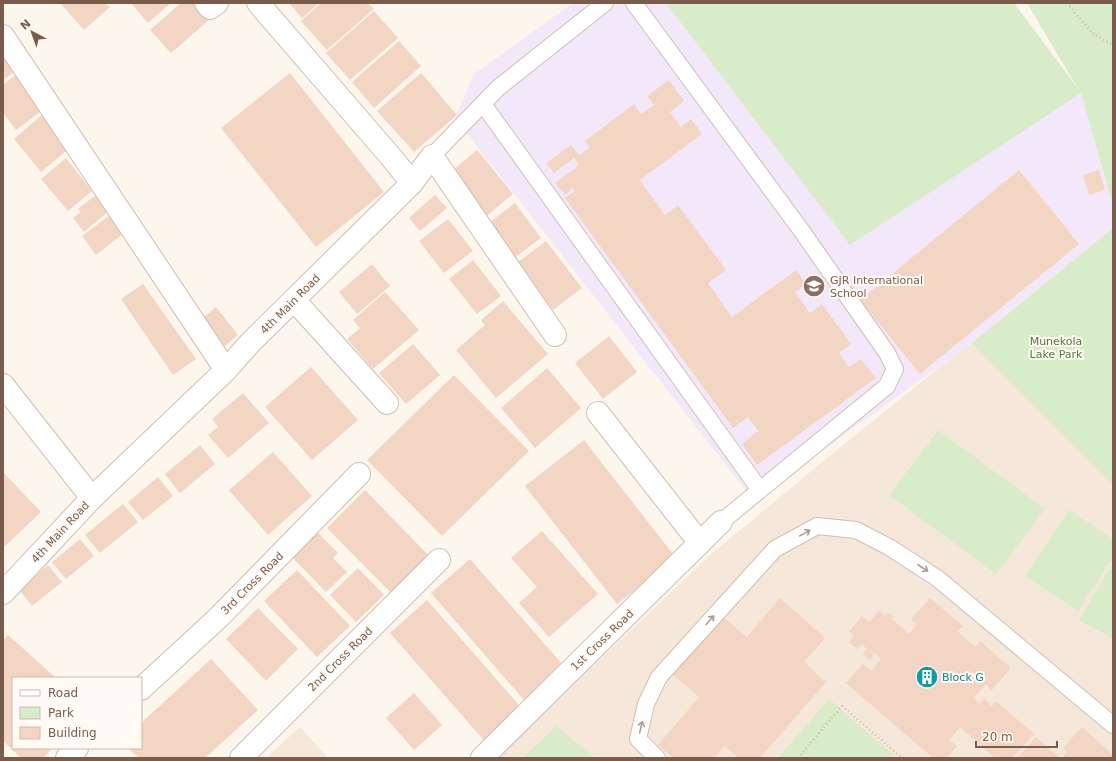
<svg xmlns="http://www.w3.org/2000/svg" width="1116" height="761" viewBox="0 0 1116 761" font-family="'DejaVu Sans',sans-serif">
<rect width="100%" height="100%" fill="#fdf6ec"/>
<!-- residential -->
<g fill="#f5e8da">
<path d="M972,341L1113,483V758H496L709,556L827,458Z"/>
<path d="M300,727L328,758H266Z"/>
</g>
<!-- education -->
<path fill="#f3e8fa" d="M573,3H1014L1081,93L1113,206V228L972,343L753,500L455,118L474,74Z"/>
<!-- green -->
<g fill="#d8ecc9">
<path d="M666,3H1014L1078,89L1027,3H1113V206L1081,93L850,245Z"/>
<path d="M1113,228V484L972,343Z"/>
<path d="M938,430L1045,509L996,574L889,495Z"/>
<path d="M1069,510L1113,539V557L1078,611L1025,576Z"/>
<path d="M1113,563V638L1079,620Z"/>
<path d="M829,699L897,758H778Z"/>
<path d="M556,726L595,758H523Z"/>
</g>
<!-- building -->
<g fill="#f3d5c3">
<path d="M60,3H106L110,7L84,30Z"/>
<path d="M131,3H171L148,23Z"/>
<path d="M181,3H194L209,20L171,53L150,30Z"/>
<path d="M289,3H319L302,18Z"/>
<path d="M321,3H368L374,9L327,50L301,21Z"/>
<path d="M374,11L398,38L350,80L326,53Z"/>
<path d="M399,41L421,66L374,108L352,82Z"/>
<path d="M3,50L17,70L3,80Z"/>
<path d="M18,73L45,108L16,130L3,113V85Z"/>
<path d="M290,73L384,192L316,247L221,128Z"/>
<path d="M421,73L457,115L414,152L377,111Z"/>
<path d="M669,80L684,101L670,112L681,127L691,119L702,134L640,180L665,215L678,205L726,270L708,283L732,317L796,270L806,284L795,292L810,313L822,304L851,344L839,353L849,367L861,359L876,378L757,465L742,444L758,431L748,417L733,428L565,198L575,191L573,188L565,195L555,183L579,165L574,158L554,173L546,163L571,145L579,155L590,148L585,141L634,104L641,114L654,105L647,96Z"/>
<path d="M43,114L71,147L41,172L14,139Z"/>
<path d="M477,150L513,194L484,218L448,174Z"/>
<path d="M66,158L92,191L68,211L41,179Z"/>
<path d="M1019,170L1079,244L920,374L860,300Z"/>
<path d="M1099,170L1105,190L1089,195L1083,175Z"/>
<path d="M96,195L109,211L84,232L73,218L81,212L78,209Z"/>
<path d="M435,195L447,208L420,231L409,218Z"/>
<path d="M515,203L541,238L513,259L486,225Z"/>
<path d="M110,215L124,233L96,255L82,236Z"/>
<path d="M448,219L473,251L444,273L419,241Z"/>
<path d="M546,241L582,288L553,310L517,263Z"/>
<path d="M473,260L501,296L477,314L449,279Z"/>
<path d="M372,264L390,286L357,314L339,292Z"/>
<path d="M143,284L196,359L173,375L121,299Z"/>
<path d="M385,292L419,330L373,369L347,339L360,328L353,320Z"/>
<path d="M503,301L548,354L496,398L456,350L485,325L481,320Z"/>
<path d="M216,307L238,335L225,346L203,318Z"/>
<path d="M609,336L637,372L603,399L575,363Z"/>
<path d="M413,344L440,375L406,404L379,373Z"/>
<path d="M311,367L358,420L312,460L265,407Z"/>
<path d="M547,368L581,408L535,448L501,408Z"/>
<path d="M454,375L529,451L442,536L367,460Z"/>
<path d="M243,393L269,423L228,458L208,435L218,427L212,419Z"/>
<path d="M584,440L676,558L617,604L525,486Z"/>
<path d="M200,445L215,464L180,493L165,474Z"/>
<path d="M273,452L312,496L268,535L229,490Z"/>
<path d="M3,472L41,512L3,548Z"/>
<path d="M158,477L173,496L143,520L128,502Z"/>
<path d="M365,490L429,556L391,593L327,528Z"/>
<path d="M123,504L138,522L100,553L85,535Z"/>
<path d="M316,531L338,553L333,558L347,572L326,592L291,556Z"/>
<path d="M542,531L598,594L549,637L519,603L537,587L511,558Z"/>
<path d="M80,539L94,556L66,579L52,562Z"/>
<path d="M470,559L563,665L524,700L431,593Z"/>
<path d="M48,565L62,582L32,606L19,589Z"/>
<path d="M358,568L384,595L356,622L330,595Z"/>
<path d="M297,570L350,626L317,657L264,601Z"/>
<path d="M780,598L825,638L804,662L826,682L760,758H738L724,746L714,758H673L658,745L699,697L672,674L722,616L747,637Z"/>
<path d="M930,598L963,626L958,631L975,647L980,641L1011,668L992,690L986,684L974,698L980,704L984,699L992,706L996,701L1034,734L1013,758H995L960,727L949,740L957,746L947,758H933L846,683L863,664L871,671L881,659L875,653L870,660L863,654L867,649L862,644L857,649L849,642L854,636L849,631L862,616L869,622L879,611L885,616L888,612L894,616L891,618L909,634L917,625L911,619Z"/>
<path d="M427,600L525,712L488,745L390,633Z"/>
<path d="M258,608L298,649L266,681L226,639Z"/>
<path d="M8,635L56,678H13V748H52L43,758H21L3,741V641Z"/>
<path d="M211,659L258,710L205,758H139L128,748H141V723Z"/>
<path d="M414,693L442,725L414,750L386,718Z"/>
<path d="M1082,727L1113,755V758H1062L1067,752L1063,748Z"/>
<path d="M1036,737L1060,758H1017Z"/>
</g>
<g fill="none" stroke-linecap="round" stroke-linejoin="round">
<!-- lane casing -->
<g stroke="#d1beb0" stroke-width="18">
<g id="lane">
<path d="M634,3L801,230L887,353L895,369L887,386L721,522"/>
<path d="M483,104L760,490"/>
<path d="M432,156L498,88L605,3"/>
<path d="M657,758L638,739L646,704L659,677L775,549L817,526L856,530L889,547L937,578L1113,725"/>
</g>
</g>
<!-- street casing -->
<g stroke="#d1beb0" stroke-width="24">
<g id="street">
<path d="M206,3L210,8L217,3"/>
<path d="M258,3L391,157L412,183"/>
<path d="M3,36L226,370"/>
<path d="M294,300L387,403"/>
<path d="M3,385L92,498"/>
<path d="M598,413L700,543"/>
<path d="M3,593L92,498L226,370L250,343L412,183L432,156L555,335"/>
<path d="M141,689L218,618L359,474"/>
<path d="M67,758L77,748"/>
<path d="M241,758L439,560"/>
<path d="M482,758L721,522"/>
</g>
</g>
<!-- path -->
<g stroke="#d9b8a5" stroke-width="2.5" stroke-dasharray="1 3" stroke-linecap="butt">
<path d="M1067,3L1092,33L1113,45"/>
<path d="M798,758L842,706L902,758"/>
</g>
<!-- lane -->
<use href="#lane" stroke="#fff" stroke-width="16"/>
<!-- street -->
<use href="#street" stroke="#fff" stroke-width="22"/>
</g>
<!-- one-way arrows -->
<defs><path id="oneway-shaft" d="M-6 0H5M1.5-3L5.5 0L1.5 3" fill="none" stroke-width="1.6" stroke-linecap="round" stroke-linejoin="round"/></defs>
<g stroke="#af9d94">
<use href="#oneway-shaft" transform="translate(805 533) rotate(-29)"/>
<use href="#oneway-shaft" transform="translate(923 568) rotate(33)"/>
<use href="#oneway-shaft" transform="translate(710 620) rotate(-48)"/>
<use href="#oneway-shaft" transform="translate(641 727) rotate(-77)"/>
</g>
<!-- icons -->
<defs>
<g id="school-disc" transform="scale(1.15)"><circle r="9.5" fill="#8d6e63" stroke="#fffaf3"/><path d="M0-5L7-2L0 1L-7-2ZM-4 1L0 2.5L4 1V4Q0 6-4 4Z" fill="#fff"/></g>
<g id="building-disc" transform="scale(1.15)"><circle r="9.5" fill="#0f9aa8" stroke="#fffaf3"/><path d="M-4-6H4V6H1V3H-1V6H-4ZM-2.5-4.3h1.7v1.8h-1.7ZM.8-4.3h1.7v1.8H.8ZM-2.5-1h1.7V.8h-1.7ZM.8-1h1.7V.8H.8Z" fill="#fff"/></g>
</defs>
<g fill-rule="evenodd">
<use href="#school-disc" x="814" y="286"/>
<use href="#building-disc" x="927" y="677"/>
</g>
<g text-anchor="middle" stroke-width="4" stroke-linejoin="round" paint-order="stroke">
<!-- education labels -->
<g font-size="11" fill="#785e54" stroke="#fffaf3" text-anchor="start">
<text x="830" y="284">GJR International<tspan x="830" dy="13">School</tspan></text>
</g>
<!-- street labels -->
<g font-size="11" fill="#7a5c4d" stroke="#fffaf3">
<text transform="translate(290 304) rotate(-45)" y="4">4th Main Road</text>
<text transform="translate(60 532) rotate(-47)" y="4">4th Main Road</text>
<text transform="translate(252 583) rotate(-45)" y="4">3rd Cross Road</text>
<text transform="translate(602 640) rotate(-44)" y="4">1st Cross Road</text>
<text transform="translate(340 659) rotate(-45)" y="4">2nd Cross Road</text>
</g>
<!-- park labels -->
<g font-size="11" fill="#537a41" stroke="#fffaf3">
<text x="1056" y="345">Munekola<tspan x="1056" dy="13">Lake Park</tspan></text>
</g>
<!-- culture labels -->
<g font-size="11" fill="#0d838f" stroke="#fffaf3" text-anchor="start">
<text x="942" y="681">Block G</text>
</g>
</g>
<!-- border -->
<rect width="1116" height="761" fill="none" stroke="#7a5c4d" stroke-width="8"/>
<!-- legend -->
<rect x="12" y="677" width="130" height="72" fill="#fffaf3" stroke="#cabbb1"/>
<rect x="20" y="690" width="20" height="6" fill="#ffffff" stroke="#cabbb1"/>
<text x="48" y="697" font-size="12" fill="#7a5c4d">Road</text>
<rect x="20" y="707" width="20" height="12" fill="#d8ecc9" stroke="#cabbb1"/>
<text x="48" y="717" font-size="12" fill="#7a5c4d">Park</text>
<rect x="20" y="727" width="20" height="12" fill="#f3d5c3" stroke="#cabbb1"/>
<text x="48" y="737" font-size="12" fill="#7a5c4d">Building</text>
<!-- north arrow -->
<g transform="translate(32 32) rotate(319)" stroke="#fffaf3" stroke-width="3" paint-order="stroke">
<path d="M0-3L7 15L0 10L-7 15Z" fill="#7a5c4d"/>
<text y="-6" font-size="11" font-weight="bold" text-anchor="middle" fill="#7a5c4d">N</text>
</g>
<!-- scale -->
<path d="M976 741v6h81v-6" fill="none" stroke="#7a5c4d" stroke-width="2"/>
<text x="982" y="741" font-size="12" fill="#7a5c4d" stroke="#fffaf3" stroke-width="3" paint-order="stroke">20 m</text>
</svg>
